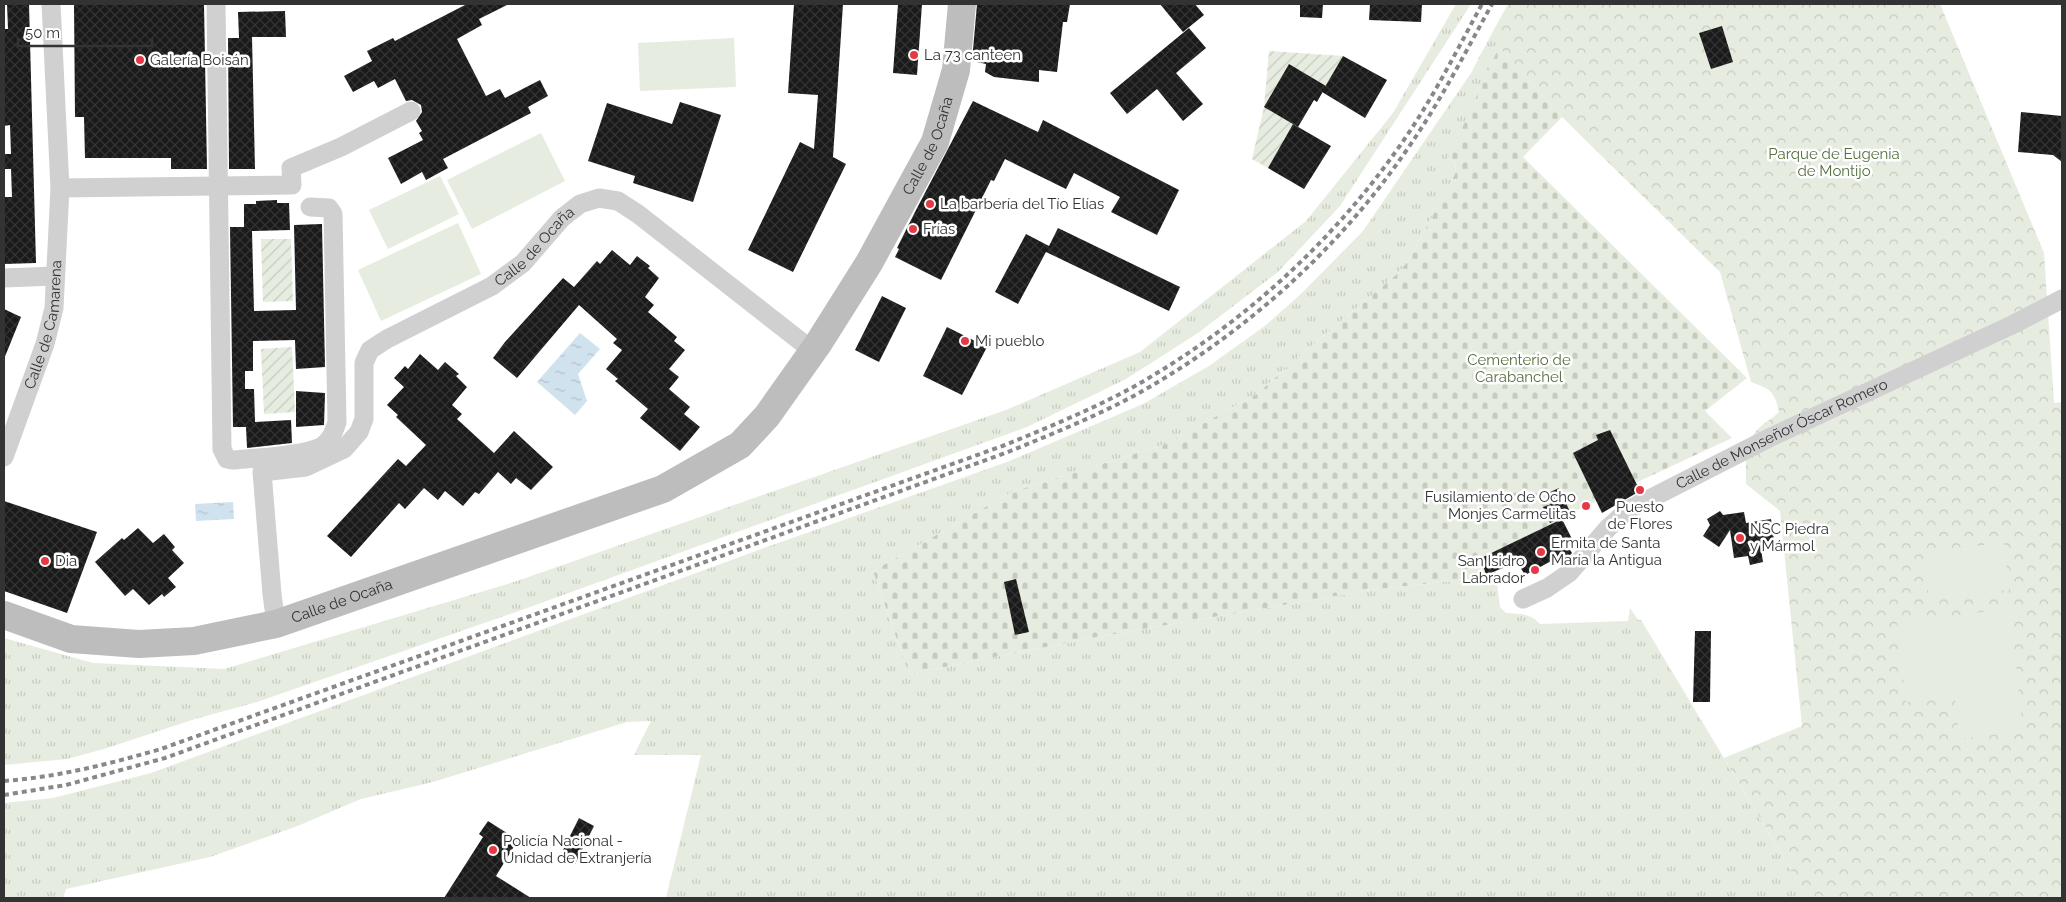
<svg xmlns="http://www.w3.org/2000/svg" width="2066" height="902" viewBox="0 0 2066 902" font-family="Raleway,sans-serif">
<defs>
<pattern id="grass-tufts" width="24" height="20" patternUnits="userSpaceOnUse" patternTransform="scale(1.25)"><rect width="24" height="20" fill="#e6ecdf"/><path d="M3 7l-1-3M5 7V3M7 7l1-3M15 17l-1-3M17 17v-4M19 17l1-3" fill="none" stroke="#c6cbc0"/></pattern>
<pattern id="forest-crowns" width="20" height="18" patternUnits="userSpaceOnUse" patternTransform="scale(1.25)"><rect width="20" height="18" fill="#e6ecdf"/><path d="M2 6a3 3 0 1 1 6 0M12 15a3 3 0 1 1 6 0" fill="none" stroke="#c6cbc0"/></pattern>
<pattern id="cemetery-stones" width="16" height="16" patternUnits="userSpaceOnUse" patternTransform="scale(1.25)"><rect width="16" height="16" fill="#e6ecdf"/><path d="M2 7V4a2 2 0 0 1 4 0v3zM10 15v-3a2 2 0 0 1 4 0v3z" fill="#c6cbc0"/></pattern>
<pattern id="garden-furrows" width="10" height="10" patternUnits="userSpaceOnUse" patternTransform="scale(1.25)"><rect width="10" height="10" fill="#e6ecdf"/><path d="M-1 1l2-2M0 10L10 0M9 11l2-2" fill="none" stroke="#c6cbc0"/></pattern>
<pattern id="water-ripples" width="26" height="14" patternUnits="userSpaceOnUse" patternTransform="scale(1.25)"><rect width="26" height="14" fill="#cfe2ee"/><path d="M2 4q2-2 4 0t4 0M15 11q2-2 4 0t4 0" fill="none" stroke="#b2c2cd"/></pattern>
<pattern id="building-cross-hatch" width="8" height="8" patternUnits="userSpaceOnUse" patternTransform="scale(1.25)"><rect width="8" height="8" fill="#1a1a1a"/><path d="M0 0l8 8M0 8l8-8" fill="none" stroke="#333"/></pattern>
</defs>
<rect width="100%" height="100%" fill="#fff"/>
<!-- grass -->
<g fill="url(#grass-tufts)">
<path d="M1456,4H1471L1340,206L1278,272L1198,333L1126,379L1027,427L516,612L257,702L195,719L104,749L67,759L4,765V638L93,663L224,669L514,582L1006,410L1140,352L1306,221L1393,113Z"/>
<path d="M1491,35L1503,41L1448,159L1455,161L1456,172L1409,260L1397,274L1294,361L1257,394L1166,444L1012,492L873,571L909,674L1097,637L1371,590L1441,582L1488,579L1496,576L1500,607L1506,613C1519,614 1531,613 1540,624L1628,621L1630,608L1638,620H1641L1808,898H666L701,755H634L651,721L627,722L433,782L361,799L295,827L210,857L66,889L63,898H4V803L53,798L151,773L756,551L1007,462L1143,404L1209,366L1266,325L1302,293L1363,231L1471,73Z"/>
</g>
<!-- forest -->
<path fill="url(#forest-crowns)" d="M1508,4H1940L2044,253L2054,403L2062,402V898H1808L1724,758L1802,726L1780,511L1746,484C1746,465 1744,441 1760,427C1767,421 1773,418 1779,412C1775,391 1770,389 1751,382L1720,272L1562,117L1499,47L1503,41L1491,35Z"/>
<!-- cemetery -->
<path fill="url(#cemetery-stones)" d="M1499,47L1562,117L1523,157L1747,378L1705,411L1732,438L1558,519L1562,527L1496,571V576L1488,579L1441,582L1371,590L1097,637L909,674L873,571L1012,492L1166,444L1257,394L1294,361L1397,274L1409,260L1456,172L1455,161L1448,159Z"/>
<!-- garden -->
<g fill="url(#garden-furrows)">
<path d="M1269,51L1343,56L1326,86L1290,65L1293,124L1283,140L1294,147L1277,153L1268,168L1252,159L1264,107Z"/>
<path d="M261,239H291L293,301L263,302Z"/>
<path d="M292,347L295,412L264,414L261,349Z"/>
</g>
<!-- pitch -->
<g fill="#e6ecdf">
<path d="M734,38L736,87L640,91L638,43Z"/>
<path d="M541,133L565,181L472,229L447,180Z"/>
<path d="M440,176L459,214L388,249L369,210Z"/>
<path d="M458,223L481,274L381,321L358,270Z"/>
<path d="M2004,543L2009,590L1929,599L1924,551Z"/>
<path d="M2010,609L2023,731L1959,739L1955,697L1906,702L1897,622Z"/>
</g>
<!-- water -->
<g fill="url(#water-ripples)">
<path d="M580,333L600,349L578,374L587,401L575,415L537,382Z"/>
<path d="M233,502L234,519L196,521L195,504Z"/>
</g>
<!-- building -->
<g fill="url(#building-cross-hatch)">
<path d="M7,4H29L36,263L4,264V197H12L11,169H4V154H11L10,125L4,126V29H8Z"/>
<path d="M74,4H204L207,169H171V158H85L84,117H75Z"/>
<path d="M467,4H509L479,19L482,25L457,39L486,96L500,89L505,98L540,80L548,96L528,107L531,113L443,159L448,168L426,180L422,172L401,184L388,158L423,140L419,133L422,131L416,121L422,112L421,105L412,100L406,101L395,79L378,88L374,81L353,92L344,76L372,61L367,51L393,38L395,41Z"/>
<path d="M794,4H843L833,157L846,164L793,272L748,250L800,142L814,149L818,95L788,93Z"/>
<path d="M898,4H922L917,75L893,73Z"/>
<path d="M977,4H1070L1067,22H1063L1057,72L1039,70V82L994,77L985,72L986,64L972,61Z"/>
<path d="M1160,4H1195L1204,15L1183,32Z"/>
<path d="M1300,4H1323L1322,18L1300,17Z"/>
<path d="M1370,4H1422L1421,22L1369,20Z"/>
<path d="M285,11L286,37H252L255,169H229L228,38H242H239L238,12Z"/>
<path d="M1722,26L1733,62L1711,69L1699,33Z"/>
<path d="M1189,28L1206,48L1176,73L1203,104L1183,121L1157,89L1127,114L1110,93Z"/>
<path d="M1343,56L1387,80L1365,118L1322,92Z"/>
<path d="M1289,64L1326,86L1317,102L1314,100L1298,127L1264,107Z"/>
<path d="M973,101L1038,132L1043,120L1179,190L1157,235L1111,212L1120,197L1074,173L1066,189L1005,159L994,181L991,180L941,280L895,257L899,249L897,248L916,210Z"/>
<path d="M680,102L721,115L693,202L633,183L635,176L588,161L607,103L672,124Z"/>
<path d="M2021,112L2062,116V162L2053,155L2018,152Z"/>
<path d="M1293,124L1331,146L1304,189L1268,168Z"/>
<path d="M277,200V203H289L290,230L252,231L254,311L296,310L294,225L322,224L325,367L296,369L295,340L253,341V371H245V389H254L255,422L291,420L292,443L247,448L246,427H233L230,227H244V204H256V201Z"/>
<path d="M1058,228L1180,287L1169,311L1046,252L1018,304L995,292L1026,234L1049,246Z"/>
<path d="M612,250L630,265L637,256L650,266L648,268L659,278L645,297L654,305L648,312L677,337L674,341L685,350L669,369L679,377L669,389L690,407L684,414L700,427L680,451L640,418L648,409L615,381L618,379L606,369L622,350L613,343L617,339L579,305L517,378L493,358L505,342L563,278L574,287L597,261L600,264Z"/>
<path d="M882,296L906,308L879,362L855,350Z"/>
<path d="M4,309L21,317L4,359Z"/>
<path d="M947,327L987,347L962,395L923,376Z"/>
<path d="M420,354L438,370L445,362L459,374L456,376L467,387L452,405L462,414L457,419L494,453L514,431L553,467L531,490L516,478L511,484L498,472L479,494L475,492L463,506L445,491L438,500L424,488L405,509L399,503L351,557L327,536L398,459L406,466L426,445L396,417L398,415L387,405L404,387L394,378L405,366L408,369Z"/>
<path d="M296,391L325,393L324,425L296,427Z"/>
<path d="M1610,430L1640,491L1602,513L1573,453L1598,440L1596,435Z"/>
<path d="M1559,488L1571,514L1550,523L1543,507L1551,504L1546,494Z"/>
<path d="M4,501L97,532L67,613L4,591Z"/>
<path d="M1720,511L1723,515L1744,512L1746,523L1771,519L1774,540L1760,543L1763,562L1750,565L1748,556L1734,558L1730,530L1719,547L1703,536L1710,525L1707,519Z"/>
<path d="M1562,519L1572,539L1569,548L1572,553L1563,562L1559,557L1525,575L1517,562L1486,575L1481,558Z"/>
<path d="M138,528L153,543L164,534L175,547L172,550L184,563L168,578L176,587L164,597L162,594L149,605L133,589L125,596L95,562L122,538L124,540Z"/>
<path d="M1016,579L1029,632L1015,635L1004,582Z"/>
<path d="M1695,631H1711L1710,702H1693Z"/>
<path d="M579,818L594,826L575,864L560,856Z"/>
<path d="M488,821L518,840L496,876L531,898H444L483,837L479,834Z"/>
</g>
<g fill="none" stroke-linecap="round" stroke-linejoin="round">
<!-- street -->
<g stroke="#d0d0d0" stroke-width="19">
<path d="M216,4L222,449L227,459L232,460C253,458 308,456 324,445C332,438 334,431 337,422L333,214L329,208L310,207"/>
<path d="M60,188L292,185L291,168L341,147L411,111"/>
<path d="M4,278L55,276"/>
<path id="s1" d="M4,457L45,344L54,308L60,188L51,4"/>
<path id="s2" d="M1523,599L1547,588L1569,573L1608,528L1628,510L1773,436L2014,324L2062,299"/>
<path id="s3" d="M276,624L272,594L262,472L306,467L344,449L359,432L364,419V363L370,350L387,339L492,286L523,263L562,218L580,204L599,198L618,201L638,214L813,351"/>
</g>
<!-- secondary -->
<path stroke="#bdbdbd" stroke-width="28" id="s4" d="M4,615L71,639L139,644L194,641L276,624L663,489L740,445L767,416L818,344L869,263L935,142L956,70L962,4"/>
<!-- rail -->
<g stroke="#888" stroke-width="4" stroke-dasharray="5 4" stroke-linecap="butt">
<path d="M4,781C58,777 109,764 161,749L1005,445C1049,427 1093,409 1135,386C1239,327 1330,245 1399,147C1431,102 1456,52 1482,4"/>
<path d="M4,795L66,785L165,758L1008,452C1052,434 1097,416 1139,393C1244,334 1338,250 1406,151C1439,104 1465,53 1492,4"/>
</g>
</g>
<!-- markers -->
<g fill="#e63946" stroke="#fff" stroke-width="2">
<circle cx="914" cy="55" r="5"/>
<circle cx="140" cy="60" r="5"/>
<circle cx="930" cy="204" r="5"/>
<circle cx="913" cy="229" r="5"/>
<circle cx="965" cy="341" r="5"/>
<circle cx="1640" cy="490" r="5"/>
<circle cx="1586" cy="506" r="5"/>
<circle cx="1740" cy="538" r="5"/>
<circle cx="1541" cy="552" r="5"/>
<circle cx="45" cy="561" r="5"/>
<circle cx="1535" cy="570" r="5"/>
<circle cx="493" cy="850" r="5"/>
</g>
<g text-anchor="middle" stroke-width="5" stroke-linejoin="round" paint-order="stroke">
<!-- poi labels -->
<g font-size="15" fill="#333" stroke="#fff" text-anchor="start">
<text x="924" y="60">La 73 canteen</text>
<text x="150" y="65">Galería Boisán</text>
<text x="940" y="209">La barbería del Tío Elías</text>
<text x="923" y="234">Frías</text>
<text x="975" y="346">Mi pueblo</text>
<text x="1576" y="502" text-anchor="end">Fusilamiento de Ocho<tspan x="1576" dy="17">Monjes Carmelitas</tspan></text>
<text x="1640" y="512" text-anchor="middle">Puesto<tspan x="1640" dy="17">de Flores</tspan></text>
<text x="1750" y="534">NSC Piedra<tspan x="1750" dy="17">y Mármol</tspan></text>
<text x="1551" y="548">Ermita de Santa<tspan x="1551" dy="17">María la Antigua</tspan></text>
<text x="55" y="566">Dia</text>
<text x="1525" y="566" text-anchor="end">San Isidro<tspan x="1525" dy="17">Labrador</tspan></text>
<text x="503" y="846">Policía Nacional -<tspan x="503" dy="17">Unidad de Extranjería</tspan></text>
</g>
<!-- street labels -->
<g font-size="15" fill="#333" stroke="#fff">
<text dy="5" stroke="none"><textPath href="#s4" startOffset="1132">Calle de Ocaña</textPath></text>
<text dy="5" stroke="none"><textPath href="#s3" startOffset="542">Calle de Ocaña</textPath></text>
<text dy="5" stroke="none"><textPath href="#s1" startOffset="139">Calle de Camarena</textPath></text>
<text dy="5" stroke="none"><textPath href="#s2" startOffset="311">Calle de Monseñor Óscar Romero</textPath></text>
<text dy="5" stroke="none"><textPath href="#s4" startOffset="348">Calle de Ocaña</textPath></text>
</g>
<!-- park labels -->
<g font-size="15" fill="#56703f" stroke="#fff">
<text x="1834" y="159">Parque de Eugenia<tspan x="1834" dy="17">de Montijo</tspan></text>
<text x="1519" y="365">Cementerio de<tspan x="1519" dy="17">Carabanchel</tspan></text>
</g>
</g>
<!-- border -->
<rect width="2066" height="902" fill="none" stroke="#333333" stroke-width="10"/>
<!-- scale -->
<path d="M18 38v8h134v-8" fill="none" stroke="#333333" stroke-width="2.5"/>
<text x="25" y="38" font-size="15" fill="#333333" stroke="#ffffff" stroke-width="4" paint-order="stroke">50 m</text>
</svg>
